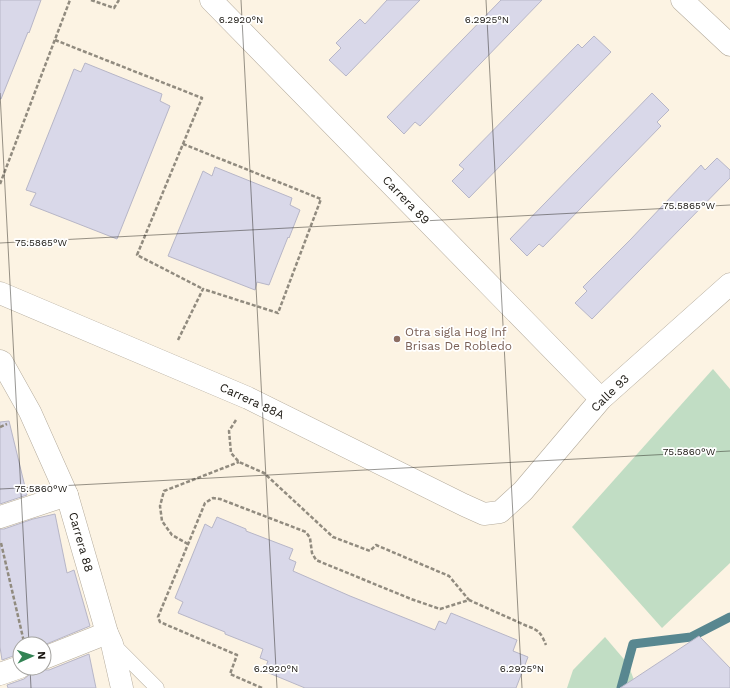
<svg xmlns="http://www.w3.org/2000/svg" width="730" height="688" viewBox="0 0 730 688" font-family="'Work Sans',sans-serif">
<rect width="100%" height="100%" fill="#fcf3e3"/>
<!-- green -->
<g fill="#c1ddc4">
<path d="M713,369L730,389V563L662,628L572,527Z"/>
<path d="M605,637L628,664L637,688H567L573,670Z"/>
</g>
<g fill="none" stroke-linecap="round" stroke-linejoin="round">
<!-- stream -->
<path stroke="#588790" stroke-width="9" d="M621,688L633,644L691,637L730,617"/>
</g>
<!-- building -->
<g fill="#d9d8e9" stroke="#b7b6c7">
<path d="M0,0H41L29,33L28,32L1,99H0Z"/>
<path d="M387,0H420L346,76L329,60L341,48L336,43L360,19L365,24Z"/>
<path d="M501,0H542L420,126L415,122L404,134L387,117Z"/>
<path d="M594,36L611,52L469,198L452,181L464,169L459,165L578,44L582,48Z"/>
<path d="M85,63L162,94L160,101L170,106L117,239L30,205L36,193L26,190L63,97L74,69L81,72Z"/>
<path d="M652,93L669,110L657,122L661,126L543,247L539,244L527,256L510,239Z"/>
<path d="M717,158L730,170V178L592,319L575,303L587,291L583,287L631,239L701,165L705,170Z"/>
<path d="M215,167L292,198L290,205L300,210L289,238L288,237L269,285L257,282L255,290L168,256L203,171L212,176Z"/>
<path d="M9,421L27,495L0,504V422Z"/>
<path d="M55,514L67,573L74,570L90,626L44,645L20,644V655H16L2,660L0,647V529H4L33,519Z"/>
<path d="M217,517L246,529V531L293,549L289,559L296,562L293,571L350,596L435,630L439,621L446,624L451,613L517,640L513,651L528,657L516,688H305L264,671L268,661L260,658L263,649L225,634V632L178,613L183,602L175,598L205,524L212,528Z"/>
<path d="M699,636L730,668V688H620Z"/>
<path d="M89,654L96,688H8L7,685L24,679L29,675L32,668H37L43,670H49Z"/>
</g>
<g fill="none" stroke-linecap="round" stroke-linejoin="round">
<!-- service casing -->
<g stroke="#b4ab9c" stroke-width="15">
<path id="service" d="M113,644L157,688"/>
</g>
<!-- minor casing -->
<g stroke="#b4ab9c" stroke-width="23">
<g id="minor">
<path d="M211,0L601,399"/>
<path d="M682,0L730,45"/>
<path d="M0,293L248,398L464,505L484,514L500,512L523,491L601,399L730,284"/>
<path d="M0,517L67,495"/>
<path d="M44,658L107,633"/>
<path d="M0,674L20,667"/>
</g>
</g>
<!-- tertiary casing -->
<g stroke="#b4ab9c" stroke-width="23">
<path id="tertiary" d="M0,361L2,362L30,412L67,495L107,633L112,644L122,688"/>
</g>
<!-- path -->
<g stroke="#918b7f" stroke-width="2.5" stroke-dasharray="4 2" stroke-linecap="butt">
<path d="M91,0L114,8L119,0"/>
<path d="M55,40L202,98L137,255L203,289"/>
<path d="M0,184L70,0"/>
<path d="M178,340L203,289L278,313L321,199L183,144"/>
<path d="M236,420L229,431L231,453L239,462L264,473L333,537L370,551L376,545L449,576L469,600"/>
<path d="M0,427L7,424"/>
<path d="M1,543L24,642"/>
<path d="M188,544L172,535L162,521L160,506L164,491L239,462"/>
<path d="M262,688L230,674L237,655L160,622L158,617L205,503L213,498L220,499L306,532L310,538L312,553L316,560L411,599L440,609L469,600L527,626C539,630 541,633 546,645"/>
</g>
<!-- service -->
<use href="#service" stroke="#fff" stroke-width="14"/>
<!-- minor -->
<use href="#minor" stroke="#fff" stroke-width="22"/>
<!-- tertiary -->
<use href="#tertiary" stroke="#fff" stroke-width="22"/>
</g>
<!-- ticks -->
<path fill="none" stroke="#1b1812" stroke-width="1" stroke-opacity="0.45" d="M241,0L277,688M486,0L522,688M0,93L29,644M0,243L730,205M0,489L730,451M30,668L31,688"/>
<!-- markers -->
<circle fill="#8d6e63" stroke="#fff" stroke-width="1.5" cx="397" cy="339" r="4"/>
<g text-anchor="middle" stroke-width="3.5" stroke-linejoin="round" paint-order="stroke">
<!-- street labels -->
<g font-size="12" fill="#1b1812" stroke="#fff">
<text transform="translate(406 200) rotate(46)" y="4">Carrera 89</text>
<text transform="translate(610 393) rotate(-44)" y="4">Calle 93</text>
<text transform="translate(252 401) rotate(25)" y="4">Carrera 88A</text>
<text transform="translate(81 542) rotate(74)" y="4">Carrera 88</text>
</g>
<!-- education labels -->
<g font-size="12" fill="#785e54" stroke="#fff" text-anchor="start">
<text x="405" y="336">Otra sigla Hog Inf<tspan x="405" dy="14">Brisas De Robledo</tspan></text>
</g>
</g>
<g font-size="10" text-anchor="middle" fill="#1b1812" stroke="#fff" stroke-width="3.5" stroke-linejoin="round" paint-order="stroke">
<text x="241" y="23">6.2920°N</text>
<text x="487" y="23">6.2925°N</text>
<text x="689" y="209">75.5865°W</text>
<text x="41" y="246">75.5865°W</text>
<text x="689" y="455">75.5860°W</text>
<text x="41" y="492">75.5860°W</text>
<text x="276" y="672">6.2920°N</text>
<text x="522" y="672">6.2925°N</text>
</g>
<!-- north arrow -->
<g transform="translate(32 656) rotate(87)"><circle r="19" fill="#ffffff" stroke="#a4a3a0"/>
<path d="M0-3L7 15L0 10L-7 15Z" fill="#338354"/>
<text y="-6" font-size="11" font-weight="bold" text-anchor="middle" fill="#1b1812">N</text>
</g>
</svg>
